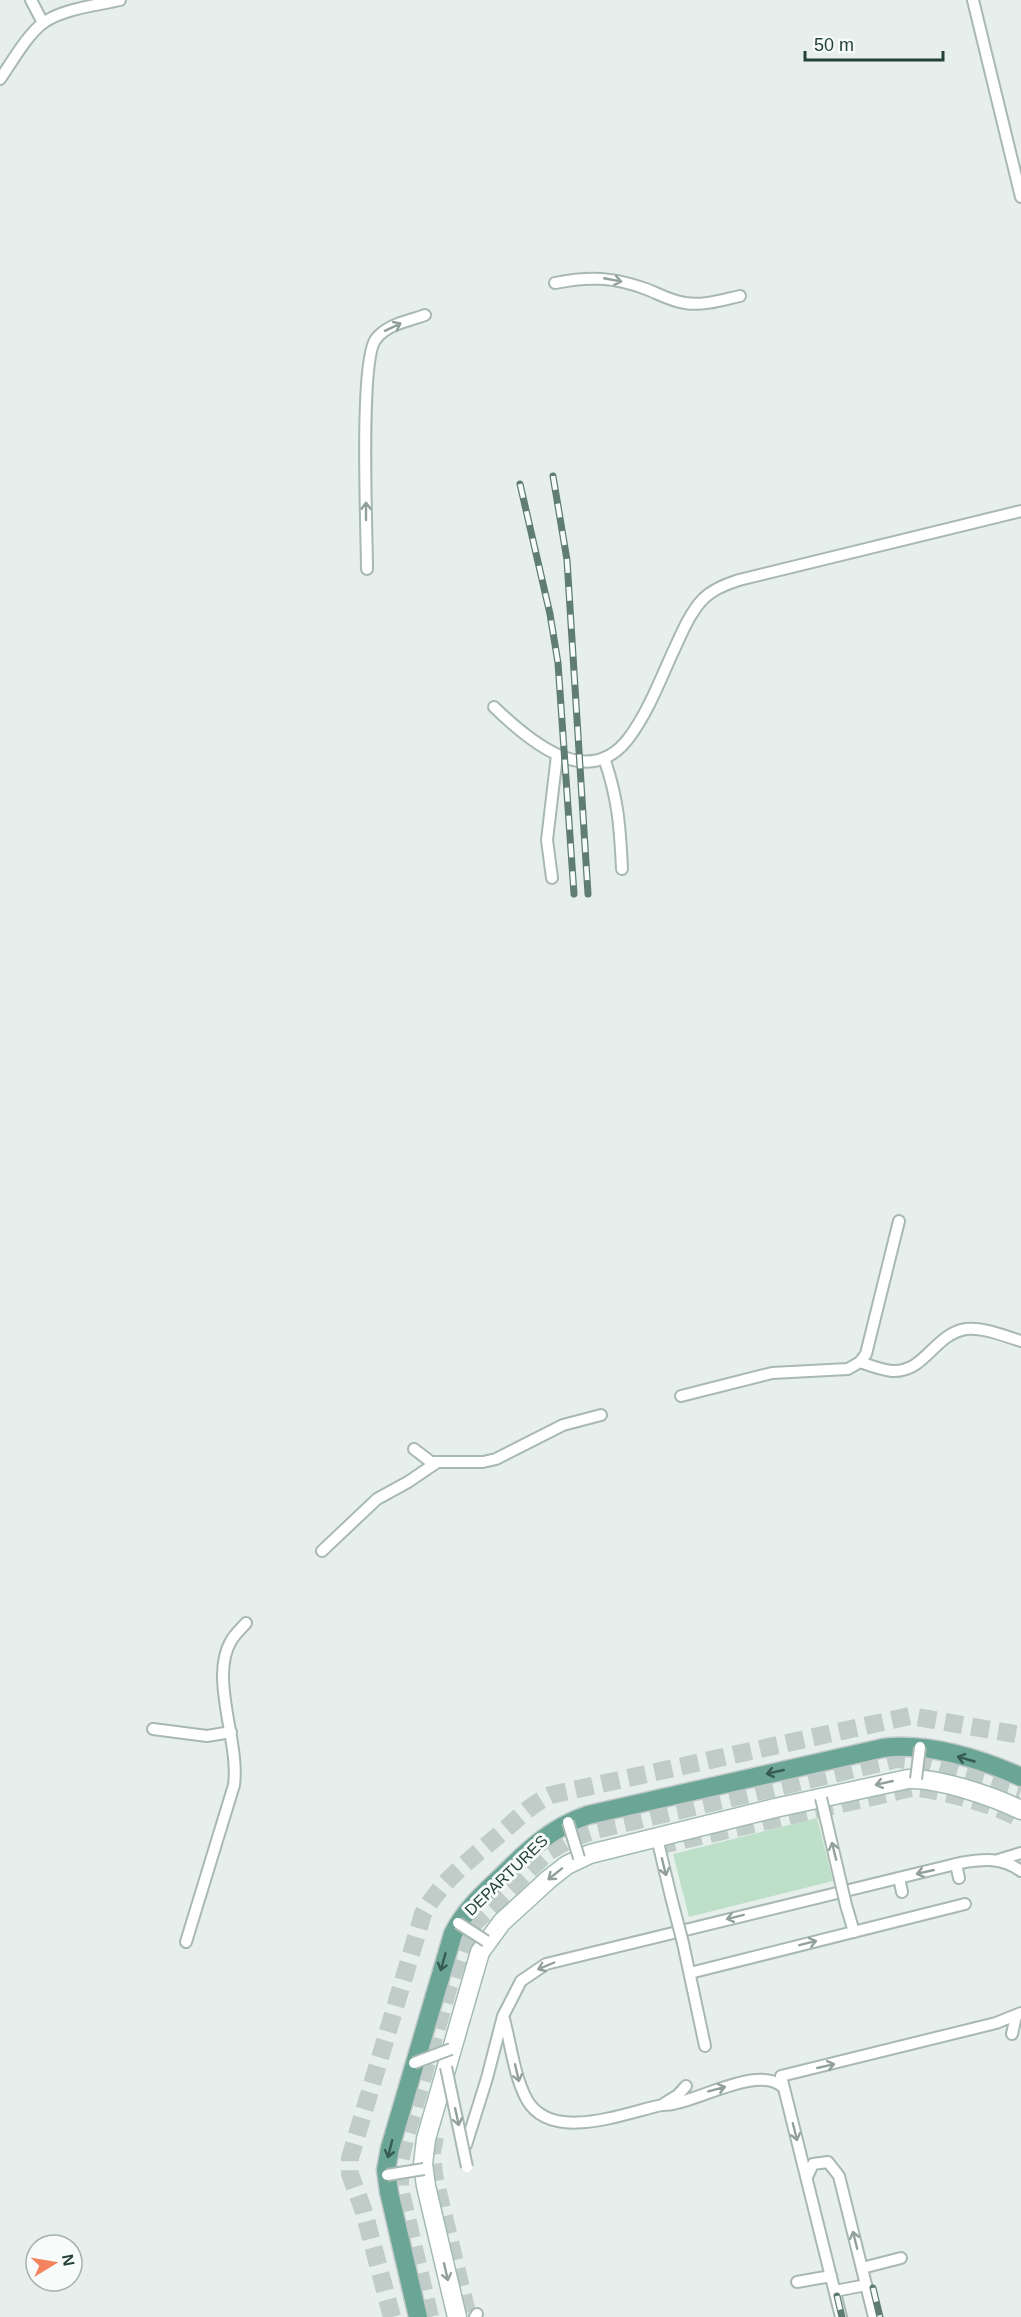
<svg xmlns="http://www.w3.org/2000/svg" width="1021" height="2317" viewBox="0 0 1021 2317" font-family="Arial,sans-serif">
<rect width="100%" height="100%" fill="#e6efeb"/>
<!-- green -->
<path fill="#bfe0c8" d="M817,1818L833,1881L689,1917L673,1854Z"/>
<g fill="none" stroke-linecap="round" stroke-linejoin="round">
<!-- secondary-tunnel -->
<g stroke="#bfccc8" stroke-width="18" stroke-dasharray="18 9" stroke-linecap="butt">
<path d="M392,2317L364,2212L350,2174V2158L423,1914C440,1882 472,1858 500,1834C516,1820 531,1804 551,1795L910,1716L1021,1735"/>
<path d="M430,2317L400,2188V2162L405,2140L448,1989L462,1947L473,1924L548,1852L570,1839L596,1830L897,1759L929,1762L1021,1790"/>
</g>
<!-- primary-tunnel -->
<g stroke="#bfccc8" stroke-width="18" stroke-dasharray="18 9" stroke-linecap="butt">
<path d="M657,1846L911,1788C935,1788 1002,1806 1021,1820"/>
<path d="M435,2137L432,2152L434,2175L468,2317"/>
</g>
<!-- service casing -->
<g stroke="#a8b8b2" stroke-width="14">
<g id="service">
<path d="M31,0L43,23"/>
<path d="M973,0L1021,197"/>
<path d="M0,79C12,62 27,35 43,23C62,9 98,5 120,0"/>
<path d="M555,283C589,276 614,277 646,289C659,294 671,301 685,303C703,306 722,300 740,296"/>
<path d="M367,569C367,533 359,359 376,339C387,324 409,321 425,315"/>
<path d="M494,707C527,739 587,792 628,739C647,714 659,683 672,654C681,635 689,614 703,599C713,589 726,584 739,580L1021,511"/>
<path d="M604,758C618,798 620,827 622,869"/>
<path d="M552,878L547,840L557,755"/>
<path d="M860,1362C871,1366 881,1370 892,1371C925,1373 934,1334 966,1329C984,1327 1004,1336 1021,1341"/>
<path d="M681,1396L772,1373L848,1369L860,1362L866,1354L899,1221"/>
<path d="M414,1449L431,1462H483L496,1459L563,1425L601,1415"/>
<path d="M322,1551L377,1499L408,1482L436,1463"/>
<path d="M153,1729L207,1736L231,1732"/>
<path d="M657,1838L671,1897"/>
<path d="M998,1860L1021,1853"/>
<path d="M956,1864L959,1878"/>
<path d="M899,1878L902,1892"/>
<path d="M846,1905L854,1932"/>
<path d="M186,1942L234,1785C240,1742 209,1678 231,1641C235,1634 241,1629 246,1623"/>
<path d="M683,1943L705,2046"/>
<path d="M690,1973L965,1904"/>
<path d="M504,2019C511,2045 514,2076 527,2100C552,2143 624,2113 662,2105C692,2106 757,2063 783,2087"/>
<path d="M1012,2034L1016,2016"/>
<path d="M665,2103L678,2095L686,2086"/>
<path d="M466,2145L487,2078L503,2016L521,1981L546,1964L960,1863C983,1859 1002,1857 1021,1871"/>
<path d="M807,2177L813,2164L828,2162L839,2176L874,2317"/>
<path d="M862,2268L901,2258"/>
<path d="M797,2282L831,2276"/>
<path d="M835,2291L866,2285"/>
<path d="M475,2317L477,2314"/>
<path d="M841,2317L781,2076L996,2023L1021,2013"/>
</g>
</g>
<!-- secondary casing -->
<g stroke="#a4bbb3" stroke-width="21">
<path id="secondary" d="M457,2317L426,2186L423,2164L426,2139L480,1952L502,1922L549,1879L567,1865L590,1854L775,1808L908,1779C939,1778 992,1796 1021,1810"/>
</g>
<!-- primary casing -->
<g stroke="#c2cac8" stroke-width="21">
<path id="primary" d="M418,2317L389,2192L386,2170L390,2148L453,1934C464,1911 482,1895 501,1877C527,1851 552,1827 588,1815L883,1748C927,1742 981,1759 1021,1777"/>
</g>
<!-- service -->
<use href="#service" stroke="#fff" stroke-width="10"/>
<!-- secondary -->
<use href="#secondary" stroke="#fff" stroke-width="18"/>
<!-- primary -->
<use href="#primary" stroke="#6aa596" stroke-width="18"/>
<!-- rail casing -->
<g stroke="#5f7d75" stroke-width="7">
<g id="rail">
<path d="M553,476L567,560L588,894"/>
<path d="M520,484L550,614L558,663L574,894"/>
<path d="M873,2288L880,2317"/>
<path d="M837,2296L842,2317"/>
</g>
</g>
<!-- rail -->
<use href="#rail" stroke="#f7fbf9" stroke-width="4.5" stroke-dasharray="14" stroke-linecap="butt"/>
<!-- service-bridge casing -->
<g stroke="#a8b8b2" stroke-width="14" stroke-linecap="butt">
<g id="service-bridge">
<path d="M916,1779L920,1747"/>
<path d="M821,1798L846,1905"/>
<path d="M568,1822L579,1858"/>
<path d="M671,1897L683,1943"/>
<path d="M458,1923L486,1941"/>
<path d="M414,2063L451,2049"/>
<path d="M446,2067L467,2167"/>
<path d="M387,2175L424,2169"/>
</g>
</g>
<!-- service-bridge -->
<use href="#service-bridge" stroke="#fff" stroke-width="10"/>
</g>
<!-- one-way arrows -->
<defs><path id="oneway-shaft" d="M-6 0H5M1.5-3L5.5 0L1.5 3" fill="none" stroke-width="1.6" stroke-linecap="round" stroke-linejoin="round" transform="scale(1.5)"/></defs>
<g stroke="#92a09c">
<use href="#oneway-shaft" transform="translate(613 280) rotate(11)"/>
<use href="#oneway-shaft" transform="translate(393 327) rotate(-25)"/>
<use href="#oneway-shaft" transform="translate(366 511) rotate(-90)"/>
<use href="#oneway-shaft" transform="translate(884 1783) rotate(167)"/>
<use href="#oneway-shaft" transform="translate(834 1851) rotate(-104)"/>
<use href="#oneway-shaft" transform="translate(664 1867) rotate(76)"/>
<use href="#oneway-shaft" transform="translate(925 1872) rotate(167)"/>
<use href="#oneway-shaft" transform="translate(555 1874) rotate(141)"/>
<use href="#oneway-shaft" transform="translate(735 1917) rotate(166)"/>
<use href="#oneway-shaft" transform="translate(808 1943) rotate(-14)"/>
<use href="#oneway-shaft" transform="translate(546 1966) rotate(157)"/>
<use href="#oneway-shaft" transform="translate(826 2066) rotate(-13)"/>
<use href="#oneway-shaft" transform="translate(517 2073) rotate(77)"/>
<use href="#oneway-shaft" transform="translate(717 2089) rotate(-15)"/>
<use href="#oneway-shaft" transform="translate(457 2117) rotate(78)"/>
<use href="#oneway-shaft" transform="translate(795 2132) rotate(76)"/>
<use href="#oneway-shaft" transform="translate(855 2240) rotate(-104)"/>
<use href="#oneway-shaft" transform="translate(446 2272) rotate(77)"/>
</g>
<g stroke="#365b51">
<use href="#oneway-shaft" transform="translate(966 1759) rotate(-164)"/>
<use href="#oneway-shaft" transform="translate(775 1772) rotate(167)"/>
<use href="#oneway-shaft" transform="translate(443 1962) rotate(106)"/>
<use href="#oneway-shaft" transform="translate(390 2149) rotate(104)"/>
</g>
<g text-anchor="middle" stroke-width="6" stroke-linejoin="round" paint-order="stroke">
<!-- street labels -->
<g font-size="16" fill="#24423a" stroke="#f7fbf9">
<text transform="translate(506 1875) rotate(-44)" y="6">DEPARTURES</text>
</g>
</g>
<!-- north arrow -->
<g transform="translate(54 2263) rotate(79)"><circle r="28" fill="#f7fbf9" stroke="#a3b1ad" stroke-width="1.5"/>
<path d="M0-4.5L10 22L0 15L-10 22Z" fill="#f4845f"/>
<text y="-9" font-size="16" font-weight="bold" text-anchor="middle" fill="#24423a">N</text>
</g>
<!-- scale -->
<path d="M805 51v9h138v-9" fill="none" stroke="#24423a" stroke-width="3"/>
<text x="814" y="51" font-size="18" fill="#24423a" stroke="#f7fbf9" stroke-width="4.5" paint-order="stroke">50 m</text>
</svg>
